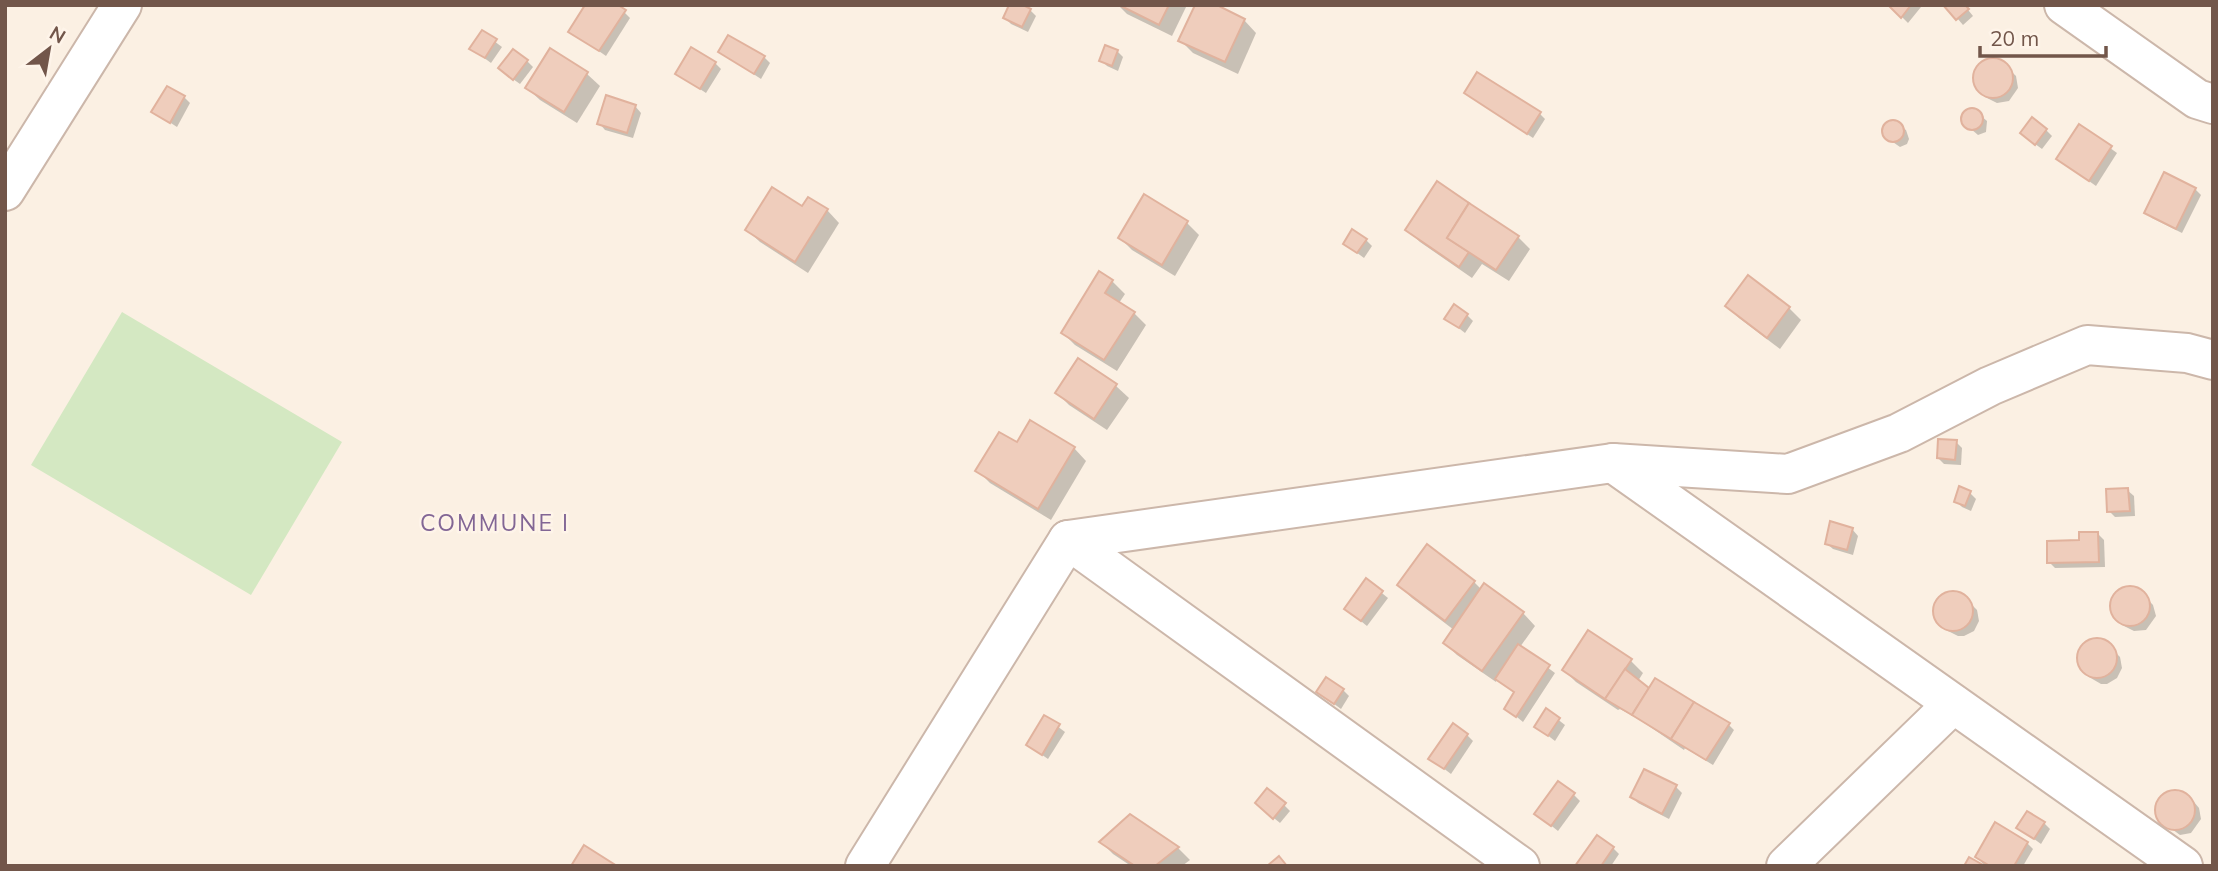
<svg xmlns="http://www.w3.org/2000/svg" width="2218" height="871" viewBox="0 0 2218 871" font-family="Mulish,sans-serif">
<rect width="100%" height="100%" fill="#fbf0e3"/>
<!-- green -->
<path fill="#d4e8c2" d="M122,312L342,442L251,595L31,465Z"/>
<!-- shadow -->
<g fill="#0003">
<path d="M1118,5H1187L1172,36L1127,14Z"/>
<path d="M1890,5H1919L1921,7L1908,23Z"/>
<path d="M1946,5H1964L1973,16L1963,25Z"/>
<path d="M1030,10L1036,16L1028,32L1011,24L1005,18Z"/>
<path d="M624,12L630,18L606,56L570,31Z"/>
<path d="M1244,20L1256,33L1238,74L1193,53L1180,40Z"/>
<path d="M482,32L502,47L491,63L472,49Z"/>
<path d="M551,51L587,74L600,86L577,123L540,100L527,88Z"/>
<path d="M1117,51L1123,57L1118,71L1107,66L1101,60Z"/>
<path d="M720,52L764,57L770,63L761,79Z"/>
<path d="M1995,60L2000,61L2016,76L2018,88L2009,101L1997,103L1985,97L1979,90L1974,78L1975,72L1983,62Z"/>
<path d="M527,61L533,67L520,84L506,74Z"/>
<path d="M715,63L721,69L706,93L677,74Z"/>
<path d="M1466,93L1539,113L1545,119L1533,138Z"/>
<path d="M184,97L190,103L177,127L154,112Z"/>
<path d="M635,106L641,113L633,138L605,130L599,123Z"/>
<path d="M1969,110L1980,115L1987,121L1986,132L1978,135L1964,123L1963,118Z"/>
<path d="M1894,122L1906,130L1909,139L1907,144L1900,147L1887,138L1884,129L1887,124Z"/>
<path d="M2080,126L2117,153L2096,186L2058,159Z"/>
<path d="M2046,130L2052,136L2042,149L2028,139Z"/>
<path d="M2195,189L2201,195L2182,233L2152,218L2146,212Z"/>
<path d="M803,208L827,210L839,223L808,273L760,242L747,230Z"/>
<path d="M1187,223L1199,235L1175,276L1132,250L1120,238Z"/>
<path d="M1408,230L1518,237L1530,249L1509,281L1482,264L1472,278L1420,242Z"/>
<path d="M1366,240L1372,246L1364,258L1345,244Z"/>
<path d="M1112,281L1125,294L1119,303L1134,313L1146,325L1117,371L1075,345L1063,333Z"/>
<path d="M1727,306L1789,308L1801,320L1780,349L1739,318Z"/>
<path d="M1467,315L1473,321L1465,333L1446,318Z"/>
<path d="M1078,361L1116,386L1129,398L1107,430L1069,405L1057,393Z"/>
<path d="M1956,442L1962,448L1961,465L1944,464L1938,458Z"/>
<path d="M1017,444L1074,448L1086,461L1051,520L990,483L978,471Z"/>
<path d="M2127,490L2134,496L2135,516L2115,517L2109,511Z"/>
<path d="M1970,493L1976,499L1971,511L1962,507L1956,501Z"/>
<path d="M1852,529L1858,536L1853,555L1833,549L1826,543Z"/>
<path d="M2098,534L2104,540L2105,567L2055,568L2049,562Z"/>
<path d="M1367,581L1388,598L1367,626L1346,609Z"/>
<path d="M1474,582L1482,590L1523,613L1535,626L1520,647L1555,673L1523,722L1506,708L1516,693L1497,679L1496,682L1457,655L1445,643L1454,630L1412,598L1399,585Z"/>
<path d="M2133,588L2138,589L2153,605L2156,616L2146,630L2134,631L2122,625L2116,618L2111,606L2112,600L2120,590Z"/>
<path d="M1956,592L1961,594L1977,610L1979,621L1974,631L1964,636H1958L1946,630L1939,623L1935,611L1939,599L1950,593Z"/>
<path d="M2093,640L2104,641L2120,657L2122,668L2117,678L2107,684H2101L2089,677L2082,670L2078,658L2082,646Z"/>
<path d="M1631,661L1643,673L1638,681L1650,690L1728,724L1734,730L1713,765L1685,748L1684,750L1640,720L1620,709L1618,710L1576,682L1564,670Z"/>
<path d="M1343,690L1349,696L1341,709L1318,692Z"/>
<path d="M1547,711L1565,725L1555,741L1537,727Z"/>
<path d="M1045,717L1065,732L1048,759L1028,745Z"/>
<path d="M1467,735L1473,741L1451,774L1430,758Z"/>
<path d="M1645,771L1676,787L1682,793L1669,819L1638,803L1632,797Z"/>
<path d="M2172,791L2189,796L2199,808L2201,819L2191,833L2180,835L2161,821L2157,810L2161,798Z"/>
<path d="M1574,795L1580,801L1558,831L1543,819Z"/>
<path d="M1284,805L1290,811L1280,823L1263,809Z"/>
<path d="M2044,823L2050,829L2041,844L2019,828Z"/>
<path d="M1101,842L1178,848L1190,860L1182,866H1131L1113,854Z"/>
<path d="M2027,843L2033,849L2023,866H1985L1977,857Z"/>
<path d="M1613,848L1619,854L1611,866H1577Z"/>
</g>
<!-- building -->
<g fill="#efcdbc" stroke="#e1b29d" stroke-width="2">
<path d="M585,5H618L626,10L599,51L568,32Z"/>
<path d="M1009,5H1023L1031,9L1022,27L1003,18Z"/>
<path d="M1119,5H1169L1159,25Z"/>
<path d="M1195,5H1217L1245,19L1225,62L1178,41Z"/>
<path d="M1888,5H1911L1901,18Z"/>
<path d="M1943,5H1965L1969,9L1956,20Z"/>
<path d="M482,30L497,39L485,58L469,49Z"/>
<path d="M728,35L765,56L754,74L718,52Z"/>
<path d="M1105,45L1118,50L1112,66L1099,61Z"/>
<path d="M691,47L716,62L700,89L675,74Z"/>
<path d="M550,48L588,72L564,112L525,88Z"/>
<path d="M513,49L528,60L513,80L498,68Z"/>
<circle cx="1993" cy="78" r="20"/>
<path d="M1477,72L1541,112L1527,134L1464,93Z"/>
<path d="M167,86L185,96L170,123L151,112Z"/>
<path d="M606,95L636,105L627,133L597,124Z"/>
<circle cx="1972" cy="119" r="11"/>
<path d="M2032,117L2047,129L2035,145L2020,133Z"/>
<circle cx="1893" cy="131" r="11"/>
<path d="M2079,124L2112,146L2089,181L2056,159Z"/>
<path d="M2164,172L2196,188L2176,229L2144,213Z"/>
<path d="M1437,181L1469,203L1447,238L1469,252L1459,267L1405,230Z"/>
<path d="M772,187L802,206L808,197L828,209L795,262L745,230Z"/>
<path d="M1144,194L1188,221L1162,265L1118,238Z"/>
<path d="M1469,203L1519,236L1496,270L1447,238Z"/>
<path d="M1352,229L1367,239L1357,253L1343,244Z"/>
<path d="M1099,271L1113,280L1105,293L1135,312L1104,360L1061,333Z"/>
<path d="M1748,275L1790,307L1767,338L1725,306Z"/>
<path d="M1454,304L1468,314L1459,328L1444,319Z"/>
<path d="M1078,358L1117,384L1094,419L1055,393Z"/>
<path d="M1030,420L1075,447L1038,509L975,471L999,432L1017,442Z"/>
<path d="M1938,439L1957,440L1955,460L1937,458Z"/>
<path d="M1959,486L1971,491L1965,506L1954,502Z"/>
<path d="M2128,488L2130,511L2107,512L2106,489Z"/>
<path d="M1830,521L1853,528L1847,550L1825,544Z"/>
<path d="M2079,532H2098L2099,562L2047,563V541L2079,540Z"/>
<path d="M1427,544L1475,581L1445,621L1397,585Z"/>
<path d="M1366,578L1383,591L1361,621L1344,609Z"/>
<path d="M1484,583L1524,612L1482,671L1443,643Z"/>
<circle cx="2130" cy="606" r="20"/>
<circle cx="1953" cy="611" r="20"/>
<path d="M1588,630L1632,659L1605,699L1562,670Z"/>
<circle cx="2097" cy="658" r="20"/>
<path d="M1518,644L1550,665L1516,717L1504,709L1514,692L1495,679Z"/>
<path d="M1625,669L1649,688L1632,715L1605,699Z"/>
<path d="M1326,677L1344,689L1334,704L1316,692Z"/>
<path d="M1655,678L1694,702L1671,739L1632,715Z"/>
<path d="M1694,702L1730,723L1706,760L1671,739Z"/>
<path d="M1546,708L1560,718L1548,736L1534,727Z"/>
<path d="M1044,715L1060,724L1042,755L1026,745Z"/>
<path d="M1453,723L1468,734L1444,769L1428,759Z"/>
<path d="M1644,769L1677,785L1662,814L1630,797Z"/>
<path d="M1558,781L1575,793L1551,826L1534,814Z"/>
<path d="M1267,788L1286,803L1273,819L1255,803Z"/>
<circle cx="2175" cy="810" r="20"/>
<path d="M2027,811L2045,822L2034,839L2016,828Z"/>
<path d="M1130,814L1179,847L1155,866H1135L1099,842Z"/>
<path d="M1995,822L2028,842L2014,866H1990L1975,857Z"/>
<path d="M1597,835L1614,847L1601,866H1575Z"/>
<path d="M584,845L617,866H571Z"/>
<path d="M1279,856L1287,866H1267Z"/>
<path d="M1969,857L1985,866H1964Z"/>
</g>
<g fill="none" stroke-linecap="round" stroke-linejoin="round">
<!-- minor casing -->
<g stroke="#ccb7aa" stroke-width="42">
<g id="minor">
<path d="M2064,5L2197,99L2213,104"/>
<path d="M5,191L122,5"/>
<path d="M1613,463L2183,866"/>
<path d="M1068,540L1520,866"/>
<path d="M865,866L1068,540L1613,463L1788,474L1899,433L1990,386L2087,345L2187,353L2213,360"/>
<path d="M1786,866L1953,704"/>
</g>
</g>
<!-- minor -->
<use href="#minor" stroke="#fff" stroke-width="38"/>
</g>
<g text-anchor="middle" stroke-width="5" stroke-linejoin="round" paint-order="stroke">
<!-- neighbourhood labels -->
<g font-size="23" letter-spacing="2" fill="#826695" stroke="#fef4e9">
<text x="495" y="531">COMMUNE I</text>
</g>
</g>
<!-- border -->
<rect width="2218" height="871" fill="none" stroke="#72564a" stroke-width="14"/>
<!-- north arrow -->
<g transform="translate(49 49) rotate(31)" stroke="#fef4e9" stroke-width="5" paint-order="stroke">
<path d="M0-5L12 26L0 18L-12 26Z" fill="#72564a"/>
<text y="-10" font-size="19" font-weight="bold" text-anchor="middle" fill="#72564a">N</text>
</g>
<!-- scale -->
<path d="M1980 46v10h126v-10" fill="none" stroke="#72564a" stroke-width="3.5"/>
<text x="1990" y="46" font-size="21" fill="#72564a" stroke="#fef4e9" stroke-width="5" paint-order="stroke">20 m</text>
</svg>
